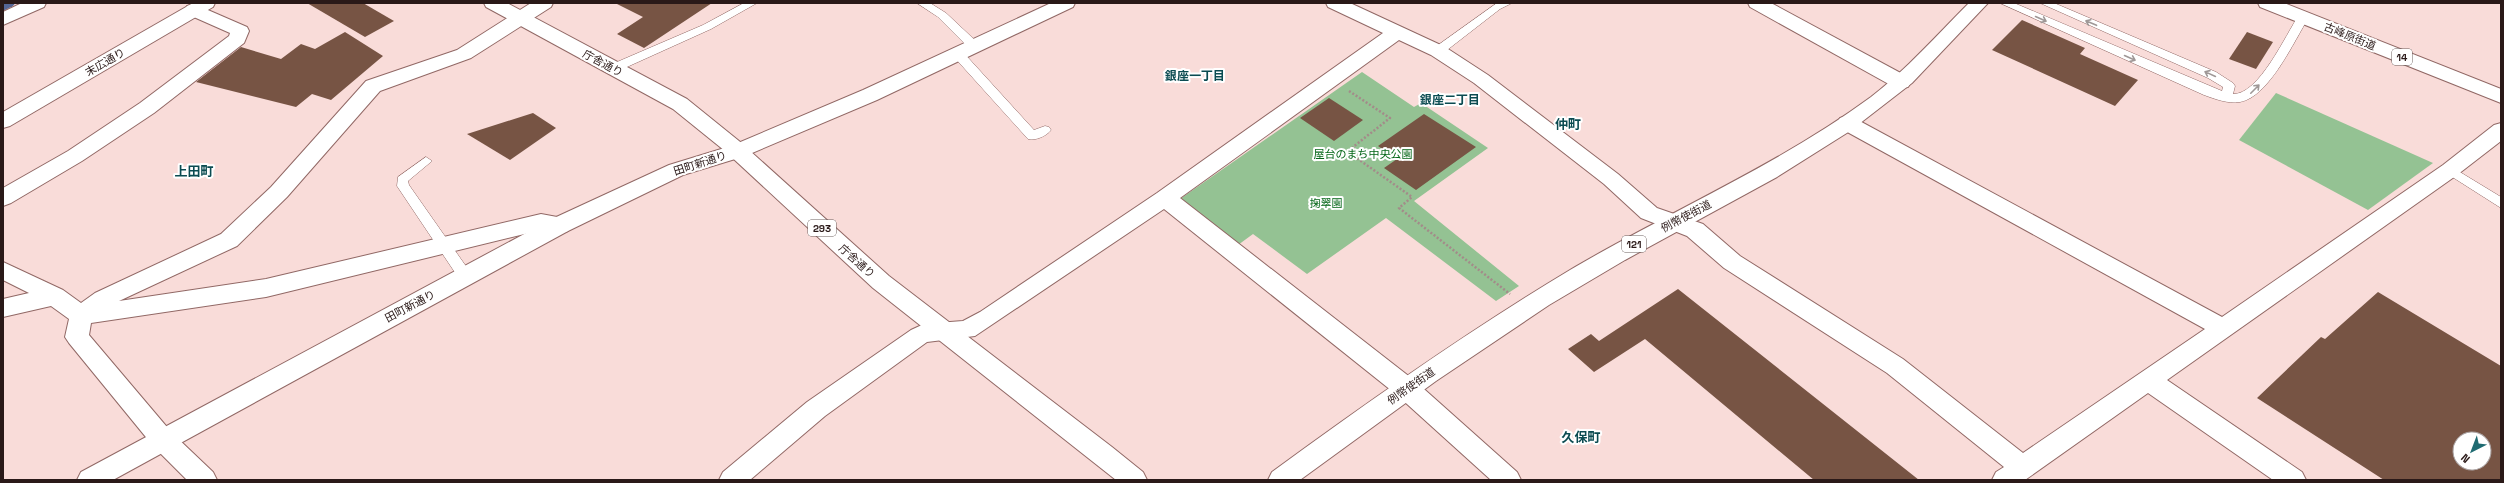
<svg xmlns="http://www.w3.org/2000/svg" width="2504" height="483" viewBox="0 0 2504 483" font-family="'Space Grotesk','Noto Sans JP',sans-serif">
<rect width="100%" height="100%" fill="#f9dcd9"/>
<!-- green -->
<g fill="#94c293">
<path d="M1362,72L1414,107L1421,103L1488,148L1414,201L1519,286L1496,301L1386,218L1307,274L1253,234L1238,245L1180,199Z"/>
<path d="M2276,93L2433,163L2368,210L2239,140Z"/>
</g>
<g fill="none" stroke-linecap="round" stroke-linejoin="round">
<!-- stream -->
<path stroke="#556696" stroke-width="7" d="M3,7L11,3"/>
</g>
<!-- building -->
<g fill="#775444" fill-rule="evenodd">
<path d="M307,3H363L394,21L365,37Z"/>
<path d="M615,3H712L644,48L617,34L643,17Z"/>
<path d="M2022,20L2085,48L2080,54L2138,80L2115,106L1992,50Z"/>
<path d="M345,32L383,56L331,100L312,94L296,107L196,82L241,47L281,59L301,44L315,49Z"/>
<path d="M2247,32L2273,42L2256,69L2229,59Z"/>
<path d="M1329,98L1363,120L1334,141L1300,118Z"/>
<path d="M533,113L556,128L510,160L467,134Z"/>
<path d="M1424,114L1476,147L1416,190L1384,168L1397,159L1378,146Z"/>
<path d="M1678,289L1919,480H1814L1645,339L1594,372L1568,349L1591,334L1599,341Z"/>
<path d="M2378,292L2501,366V480H2384L2257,398L2321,337L2325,339ZM2460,439H2484V463H2460Z"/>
</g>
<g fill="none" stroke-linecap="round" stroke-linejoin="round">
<!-- lane casing -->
<g stroke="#916865" stroke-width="1">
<g id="lane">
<path d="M744,3H757L711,29L618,71H610L608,68L610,65L703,25Z"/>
<path d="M917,3H930L946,13L978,43L980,46L978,49H970L938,17Z"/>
<path d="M1497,3H1512L1500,9L1442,54H1434L1432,51L1434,48Z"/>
<path d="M2000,3H2014L2222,91L2223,87L2208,78L2040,3H2054L2216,72L2233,83L2235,86L2233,94C2259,95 2286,34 2299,15L2303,14L2309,17C2294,41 2269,97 2240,102C2228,104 2215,99 2204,95Z"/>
<path d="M958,50L962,51L1034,130L1045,126L1049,127L1051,130C1047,136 1035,141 1028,139L954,57L952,54Z"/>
<path d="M426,157L432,161L408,181L409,185L470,272L472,276L470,280H460L397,186L398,177Z"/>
<path d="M2450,166L2501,197V208L2446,173L2444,170L2446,167Z"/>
</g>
</g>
<!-- street casing -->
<g stroke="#916865" stroke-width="2">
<g id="street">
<path d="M22,3H46L44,7L3,25V12Z"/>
<path d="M531,3H553L551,7L471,58L380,91L287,197L237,246L119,301L266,279L541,214L568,219L571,225L568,231L560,233L541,230L266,297L91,323L89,335L172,433L213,472L217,480H187L154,447L69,343L65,337L69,319L51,306L3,317V299L29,293L3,280V262L63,290L81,303L95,293L221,234L271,187L366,81L457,50Z"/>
<path d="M1326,3H1350L1445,47L1488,75L1618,174L1657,208L1703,224L1740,256L1903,359L2023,453L2205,329L1840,128L1837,123L1840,118L1847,116L1854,118L2222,317L2443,165L2494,125L2501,123V141L2457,175L2167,380L2302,472L2306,480H2273L2148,393L2025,480H1992L1996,472L2004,467L1887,373L1724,268L1687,236L1641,218L1604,184L1474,83L1431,55L1399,40L1180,198L1415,381L1517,472L1521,480H1491L1397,395L1164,209L975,336L927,342L825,416L750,480H719L723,472L807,402L911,330L924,324L963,321L980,312L1157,193L1383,33L1328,7Z"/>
<path d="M1748,3H1771L1908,77L1911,82L1908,87L1901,88L1894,87L1750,7Z"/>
<path d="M194,4L247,27L249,31L244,43L154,113L82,161L11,203L3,206V188L68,151L140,103L229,36L230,33L187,14L185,10L187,6Z"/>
</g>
</g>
<!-- secondary casing -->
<g stroke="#916865" stroke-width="2">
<g id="secondary">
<path d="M193,3H215L213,7L10,126L3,128V112Z"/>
<path d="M1051,3H1075L1073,7L877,100L745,156L683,175L568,231L113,480H77L81,472L552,219L669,165L731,146L863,90Z"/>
</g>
</g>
<!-- primary casing -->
<g stroke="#916865" stroke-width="2">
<path id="primary" d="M2258,3H2284L2501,89V103L2260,7Z"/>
</g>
<!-- highway casing -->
<g stroke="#916865" stroke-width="2">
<g id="highway">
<path d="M484,3H507L687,99L739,141L889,276L1112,447L1143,472L1147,480H1116L873,288L725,151L673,109L486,7Z"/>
<path d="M1969,3H1988L1912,83L1850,131L1777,177L1625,260L1549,305L1436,381L1300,480H1268L1272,472C1369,401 1467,332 1570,270C1670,211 1777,166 1871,97C1907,69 1937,35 1969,3Z"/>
</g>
</g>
<!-- path -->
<path stroke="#a38b89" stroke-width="2.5" stroke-dasharray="2 2" stroke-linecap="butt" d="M1349,91L1390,118L1353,147L1358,159L1412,197L1399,208L1510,294"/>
<!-- lane -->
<use href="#lane" fill="#fff" fill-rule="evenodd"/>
<!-- street -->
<use href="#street" fill="#fff" fill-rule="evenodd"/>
<!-- secondary -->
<use href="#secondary" fill="#fff" fill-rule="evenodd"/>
<!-- primary -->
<use href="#primary" fill="#fff" fill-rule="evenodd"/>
<!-- highway -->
<use href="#highway" fill="#fff" fill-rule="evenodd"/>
</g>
<!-- one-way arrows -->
<defs><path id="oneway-shaft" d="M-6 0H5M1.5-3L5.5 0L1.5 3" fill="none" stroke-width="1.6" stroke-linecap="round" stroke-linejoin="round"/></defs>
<g stroke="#9f9897">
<use href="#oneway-shaft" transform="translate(2041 19) rotate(24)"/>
<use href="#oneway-shaft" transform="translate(2091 23) rotate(-157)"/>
<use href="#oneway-shaft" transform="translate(2130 58) rotate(24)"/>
<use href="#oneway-shaft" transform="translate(2210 74) rotate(-155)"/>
<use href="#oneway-shaft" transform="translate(2255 89) rotate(-45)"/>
</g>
<g text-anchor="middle" stroke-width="4" stroke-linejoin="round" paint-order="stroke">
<!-- shield labels -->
<g fill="#fff" stroke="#6a5e5d" stroke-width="1">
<rect x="2392" y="49" width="20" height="16" rx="3"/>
<rect x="808" y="220" width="28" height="16" rx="3"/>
<rect x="1622" y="236" width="24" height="16" rx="3"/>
</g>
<g font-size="10" font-weight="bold" fill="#2a1918">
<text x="2402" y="61">14</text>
<text x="822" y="232">293</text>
<text x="1634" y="248">121</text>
</g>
<!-- street labels -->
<g font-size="11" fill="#2a1918" stroke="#fff">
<text transform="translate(2350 36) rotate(22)" y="4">古峰原街道</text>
<text transform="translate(105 62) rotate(-30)" y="4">末広通り</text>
<text transform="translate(603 63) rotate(28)" y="4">庁舎通り</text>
<text transform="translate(700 163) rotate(-18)" y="4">田町新通り</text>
<text transform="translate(1686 216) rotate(-28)" y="4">例幣使街道</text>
<text transform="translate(857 261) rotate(42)" y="4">庁舎通り</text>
<text transform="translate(410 306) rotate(-28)" y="4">田町新通り</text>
<text transform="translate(1411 386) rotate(-35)" y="4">例幣使街道</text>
</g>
<!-- park labels -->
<g font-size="11" fill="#046617" stroke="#fff">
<text x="1363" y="158">屋台のまち中央公園</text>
<text x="1326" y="207">掬翠園</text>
</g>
<!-- neighbourhood labels -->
<g font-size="12" font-weight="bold" fill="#0b4b51" stroke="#fff">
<text x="1195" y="80">銀座一丁目</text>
<text x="1450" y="104">銀座二丁目</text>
</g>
<!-- quarter labels -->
<g font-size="13" font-weight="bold" fill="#0b4b51" stroke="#fff">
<text x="1568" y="129">仲町</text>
<text x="194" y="176">上田町</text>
<text x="1581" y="442">久保町</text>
</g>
</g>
<!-- border -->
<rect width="2504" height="483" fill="none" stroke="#2a1918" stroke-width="8"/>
<!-- north arrow -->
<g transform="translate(2472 451) rotate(222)"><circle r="19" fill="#ffffff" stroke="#aaa3a3"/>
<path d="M0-3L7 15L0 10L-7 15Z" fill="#1f6b72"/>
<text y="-6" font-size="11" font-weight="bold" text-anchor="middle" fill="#2a1918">N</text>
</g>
</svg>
